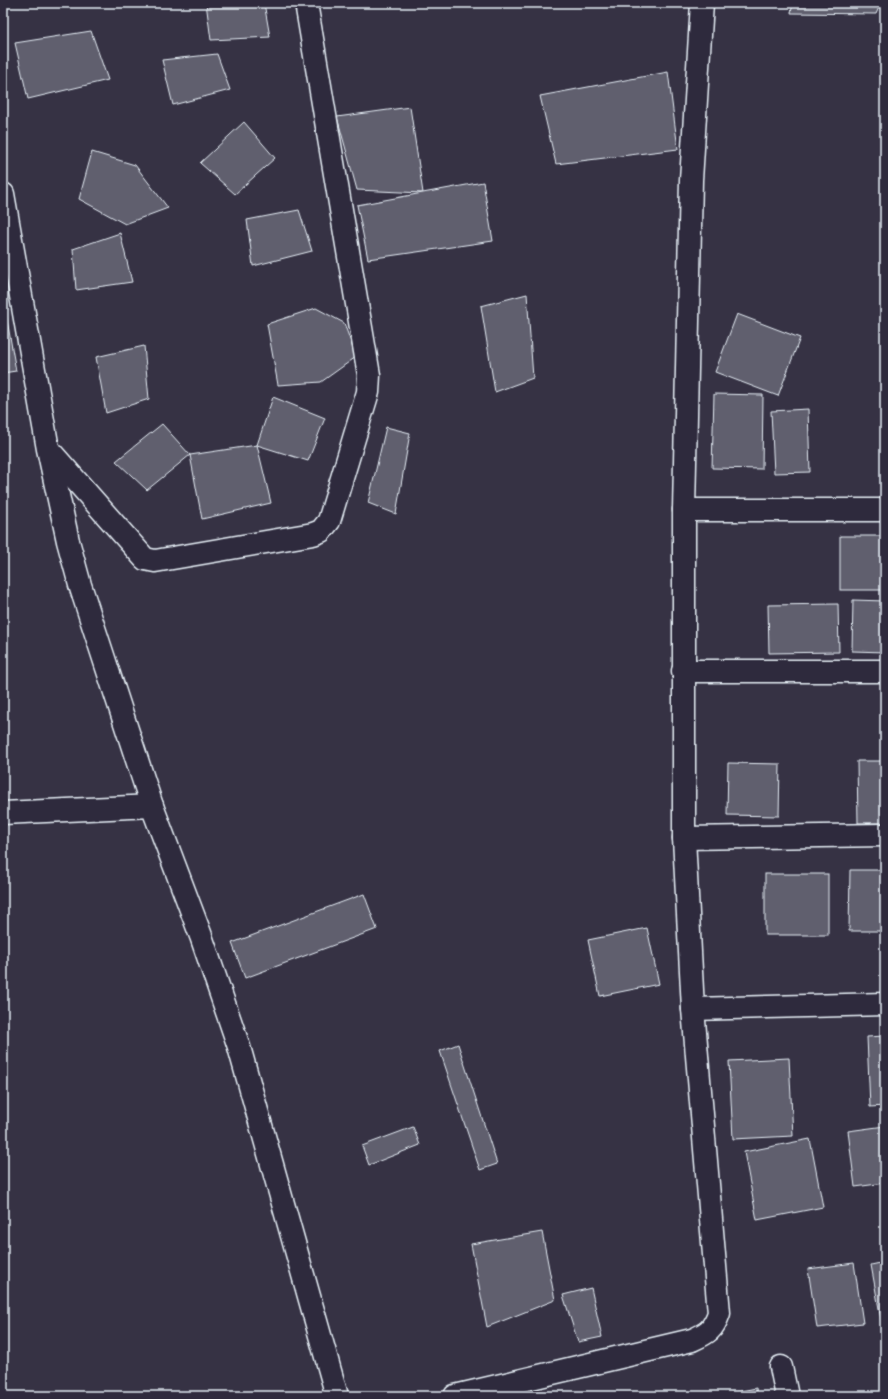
<svg xmlns="http://www.w3.org/2000/svg" width="888" height="1399" viewBox="0 0 888 1399" font-family="'Indie Flower',sans-serif">
<rect width="100%" height="100%" fill="#363244"/>
<filter id="ink" filterUnits="userSpaceOnUse"><feTurbulence type="fractalNoise" baseFrequency=".025" numOctaves="2"/><feDisplacementMap in="SourceGraphic" scale="8" xChannelSelector="R" yChannelSelector="G"/><feConvolveMatrix kernelMatrix="1 2 1 2 8 2 1 2 1" color-interpolation-filters="sRGB"/></filter>
<g filter="url(#ink)">
<!-- building -->
<g fill="#605e6e" stroke="#e8f1f8">
<path d="M206,3H264L270,37L211,40Z"/>
<path d="M793,3H881L876,14L791,13Z"/>
<path d="M91,31L108,80L28,99L15,43Z"/>
<path d="M217,54L230,90L173,105L162,60Z"/>
<path d="M668,72L678,149L556,164L540,96Z"/>
<path d="M410,107L423,193L357,190L337,117Z"/>
<path d="M244,122L275,158L235,194L200,163Z"/>
<path d="M92,152L135,165L168,208L125,224L79,199Z"/>
<path d="M483,182L493,241L368,259L357,205Z"/>
<path d="M299,210L312,251L253,266L247,220Z"/>
<path d="M120,233L132,282L76,290L73,249Z"/>
<path d="M527,294L533,378L495,392L481,306Z"/>
<path d="M3,297L16,371L3,373Z"/>
<path d="M316,308L344,323L356,357L321,382L278,385L267,324Z"/>
<path d="M737,314L800,338L778,396L715,372Z"/>
<path d="M144,346L149,399L106,413L96,357Z"/>
<path d="M714,394L763,395L762,469L712,468Z"/>
<path d="M273,397L325,418L308,461L257,445Z"/>
<path d="M808,409L810,472L774,473L771,411Z"/>
<path d="M162,424L190,455L147,490L116,461Z"/>
<path d="M386,427L410,433L396,514L368,503Z"/>
<path d="M257,445L271,503L202,519L190,455Z"/>
<rect x="840" y="536" width="45" height="54"/>
<path d="M853,600L885,601V652L852,651Z"/>
<path d="M838,604L839,652L769,653L768,605Z"/>
<path d="M857,761H885V823H858Z"/>
<path d="M728,763L780,764L779,816L727,815Z"/>
<path d="M850,870H885V931H849Z"/>
<rect x="765" y="874" width="63" height="61"/>
<path d="M364,894L377,929L245,978L232,943Z"/>
<path d="M647,928L659,984L600,996L588,940Z"/>
<path d="M885,1036V1106L870,1107L867,1037Z"/>
<path d="M458,1044L497,1164L480,1170L440,1051Z"/>
<path d="M789,1058L793,1136L733,1139L729,1061Z"/>
<path d="M885,1126V1183L855,1187L848,1131Z"/>
<path d="M413,1127L420,1145L369,1165L362,1146Z"/>
<path d="M810,1139L823,1207L757,1220L744,1152Z"/>
<path d="M542,1232L555,1300L487,1327L471,1244Z"/>
<path d="M885,1262V1324L882,1325L871,1265Z"/>
<path d="M854,1263L863,1323L817,1328L808,1269Z"/>
<path d="M591,1288L602,1337L578,1342L563,1295Z"/>
<path d="M756,1388L757,1396H717Z"/>
</g>
<g fill="none" stroke-linecap="round" stroke-linejoin="round">
<!-- minor casing -->
<g stroke="#e8f1f8" stroke-width="25">
<g id="minor">
<path d="M3,194L48,449L68,541L80,585L152,806L201,936L239,1047L337,1396"/>
<path d="M49,450L145,559L155,561L313,534L321,531L329,521L368,392L369,375L306,3"/>
<path d="M684,510H885"/>
<path d="M683,671H885"/>
<path d="M3,813L152,806"/>
<path d="M684,838L885,835"/>
<path d="M693,1009L885,1004"/>
<path d="M781,1367L787,1396"/>
<path d="M455,1396L692,1340C708,1333 713,1330 719,1313L693,1009L684,838V510L691,180L702,3"/>
</g>
</g>
<!-- minor -->
<use href="#minor" stroke="#2f2a3d" stroke-width="22"/>
</g>
</g>
<!-- margin -->
<rect width="888" height="1399" fill="none" stroke="#2f2a3d" stroke-width="16"/>
<rect x="8" y="8" width="872" height="1383" fill="none" stroke="#e8f1f8" stroke-width="1.5" filter="url(#ink)"/>
</svg>
